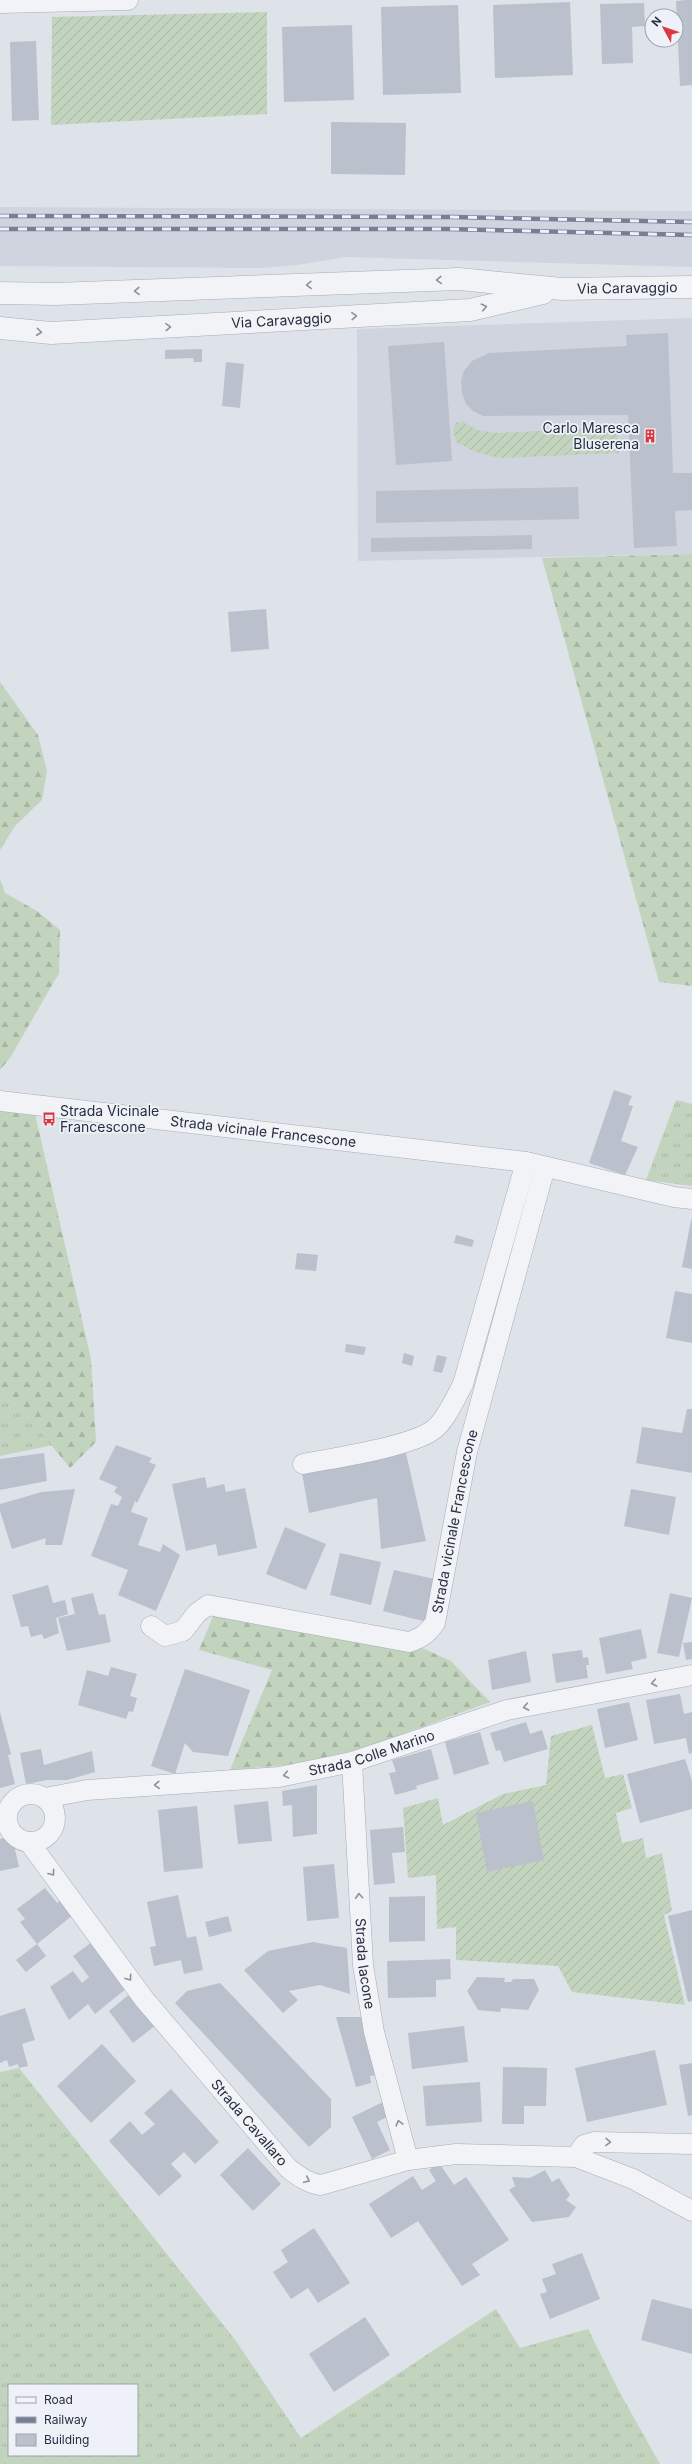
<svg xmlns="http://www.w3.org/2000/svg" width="692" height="2464" viewBox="0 0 692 2464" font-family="Inter,sans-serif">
<defs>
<pattern id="grass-tufts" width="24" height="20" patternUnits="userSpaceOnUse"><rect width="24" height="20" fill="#c2d4be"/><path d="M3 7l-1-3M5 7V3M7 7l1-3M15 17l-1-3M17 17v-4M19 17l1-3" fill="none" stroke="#a7b6a4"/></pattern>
<pattern id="forest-firs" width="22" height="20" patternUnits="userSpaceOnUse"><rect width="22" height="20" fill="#c2d4be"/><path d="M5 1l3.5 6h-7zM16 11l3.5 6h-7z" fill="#a7b6a4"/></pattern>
<pattern id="garden-furrows" width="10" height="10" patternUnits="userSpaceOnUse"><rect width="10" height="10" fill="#c2d4be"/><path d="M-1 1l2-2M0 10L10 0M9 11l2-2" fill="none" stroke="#a7b6a4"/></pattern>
</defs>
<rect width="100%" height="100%" fill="#dee2e9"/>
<!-- built -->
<g fill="#d0d4df">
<path d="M0,207L692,211V267L346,257L297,265L263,268L0,266Z"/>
<path d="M692,318V554L358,561L357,329Z"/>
</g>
<!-- grass -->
<g fill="url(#grass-tufts)" fill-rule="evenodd">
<path d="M676,1100L692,1104V1186L646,1180Z"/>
<path d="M0,1394L21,1408L53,1445L0,1456Z"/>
<path d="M19,2068L236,2341L301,2438L496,2309L520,2348L588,2329L620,2393L660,2464H0V2072ZM9,2385H137V2455H9Z"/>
</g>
<!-- forest -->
<g fill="url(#forest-firs)">
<path d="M692,554V986L659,982L542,558Z"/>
<path d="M0,682L38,735L47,771L42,800L15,826L0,850Z"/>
<path d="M0,879L5,893L37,911L60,930L59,973L10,1058L0,1070Z"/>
<path d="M0,1101L33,1105L91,1359L96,1442L70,1468L21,1408L0,1394Z"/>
<path d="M217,1607L409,1642L451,1661L490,1702L364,1748L297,1764L230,1770L272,1670L199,1650Z"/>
</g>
<!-- garden -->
<g fill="url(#garden-furrows)">
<path d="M267,12V114L51,125L52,17Z"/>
<path d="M462,421L477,430L497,433L618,427L619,453L499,458L475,452L456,442L453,430L456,423Z"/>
<path d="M592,1725L605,1778L623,1774L632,1808L616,1813L622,1843L643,1838L646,1858L662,1853L672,1911L664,1915L685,2005L572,1992L558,1966L456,1960V1927L437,1929L436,1875L408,1878L403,1808L438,1798L443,1825L503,1794L546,1785L551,1736Z"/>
</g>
<!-- building -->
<g fill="#bbc0cd">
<path d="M686,0H692V85L680,86L676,1Z"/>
<path d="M570,2L573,75L495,78L493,5Z"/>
<path d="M644,3L645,26L632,27L633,63L602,64L600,4Z"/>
<path d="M458,5L461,93L383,95L381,7Z"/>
<path d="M352,25L354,100L284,102L282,27Z"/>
<path d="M36,41L39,120L12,121L10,42Z"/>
<path d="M331,122L406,123L405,175L331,174Z"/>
<path d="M668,333L673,473H692V510L675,511L677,546L634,548L628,415L483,416L473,411L466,404L462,393L461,381L464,371L472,361L489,353L627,346L626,335Z"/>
<path d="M444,342L452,461L396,465L388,346Z"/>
<path d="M202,349V362H194L193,358L165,359V350Z"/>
<path d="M226,362L244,364L240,408L222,406Z"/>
<path d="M578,487L579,519L376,523V491Z"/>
<path d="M532,535V549L371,552V538Z"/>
<path d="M266,609L269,649L231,652L228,612Z"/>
<path d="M614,1090L632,1096L628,1105L633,1106L621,1141L638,1147L625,1175L589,1163Z"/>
<path d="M691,1220H692V1269L682,1267Z"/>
<path d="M456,1235L474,1240L472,1247L454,1243Z"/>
<path d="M297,1253L318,1255L316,1271L295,1269Z"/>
<path d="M675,1291L692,1294V1343L666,1338Z"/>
<path d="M346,1344L366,1347L364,1355L345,1352Z"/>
<path d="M404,1353L414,1356L412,1366L402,1363Z"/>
<path d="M437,1355L447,1357L442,1373L433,1371Z"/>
<path d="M687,1409H692V1473L636,1463L642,1427L682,1433Z"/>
<path d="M116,1445L152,1458L149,1462L156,1465L137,1503L135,1501L131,1512L148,1518L138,1545L160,1552L163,1544L180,1555L156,1611L118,1595L128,1570L91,1556L111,1504L118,1506L122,1497L114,1492L117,1487L99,1479Z"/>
<path d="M405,1449L426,1541L381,1549L377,1498L309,1513L302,1473Z"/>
<path d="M44,1453L47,1481L0,1490V1459Z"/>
<path d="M205,1477L207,1488L224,1484L226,1492L245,1488L257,1548L218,1556L216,1544L186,1551L172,1484Z"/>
<path d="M75,1489L62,1545H45L46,1538L12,1549L0,1511V1504L42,1492Z"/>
<path d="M631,1489L676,1497L669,1535L624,1526Z"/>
<path d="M285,1527L326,1544L306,1590L266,1574Z"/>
<path d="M340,1553L381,1562L371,1605L330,1595Z"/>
<path d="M394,1570L439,1580L427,1622L383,1611Z"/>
<path d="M48,1585L53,1603L65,1600L68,1614L56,1618L59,1633L44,1639L42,1634L31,1637L28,1626L21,1627L12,1595Z"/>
<path d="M93,1593L99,1615L105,1614L111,1642L67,1651L58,1618L75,1614L71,1598Z"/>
<path d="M670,1593L692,1598L679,1657L657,1653Z"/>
<path d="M641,1629L647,1658L631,1662L633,1669L606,1674L599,1638Z"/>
<path d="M692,1642V1659L686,1660L683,1643Z"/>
<path d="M582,1650L583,1658L588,1657L589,1665H586L588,1678L556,1683L552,1654Z"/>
<path d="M526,1651L531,1682L492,1690L488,1660Z"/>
<path d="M111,1667L137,1674L130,1696L137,1698L133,1712L129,1711L126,1719L78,1705L87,1670L108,1676Z"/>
<path d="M185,1669L250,1690L228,1756L193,1752L185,1743L175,1774L151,1766Z"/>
<path d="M680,1694L684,1714L692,1712V1753L689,1754L686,1738L654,1744L646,1700Z"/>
<path d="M629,1702L638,1740L605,1748L597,1709Z"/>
<path d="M0,1712L11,1754L8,1755L15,1784L0,1788Z"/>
<path d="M526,1722L530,1734L542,1730L548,1749L504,1762L500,1750L496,1751L490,1733Z"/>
<path d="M480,1732L489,1764L454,1775L445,1742Z"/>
<path d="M41,1749L44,1765L92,1751L95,1772L67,1780H47L26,1784L20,1753Z"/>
<path d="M431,1749L439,1779L416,1786L417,1789L395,1795L389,1773L396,1772L392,1760Z"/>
<path d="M685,1759L692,1781V1809L640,1823L627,1774Z"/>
<path d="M317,1785V1834L293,1837L292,1805L283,1806L282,1791Z"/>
<path d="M268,1801L272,1841L238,1844L234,1805Z"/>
<path d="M533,1801L544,1860L487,1872L476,1813Z"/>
<path d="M197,1806L203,1868L164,1872L158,1810Z"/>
<path d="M403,1827L405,1852L392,1853L395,1883L374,1885L370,1830Z"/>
<path d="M12,1836L19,1867L0,1871V1839Z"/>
<path d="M334,1864L339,1918L307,1921L303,1867Z"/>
<path d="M45,1888L57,1903L61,1900L73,1915L37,1944L20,1922L25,1919L17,1909Z"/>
<path d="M178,1895L187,1938L196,1936L203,1970L184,1974L181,1960L154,1966L150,1947L156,1946L147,1902Z"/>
<path d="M425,1896V1941L389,1942V1897Z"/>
<path d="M692,1910V2001L688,2002L668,1916Z"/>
<path d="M228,1916L232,1931L209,1937L205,1922Z"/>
<path d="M96,1939L127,1988L95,2014L88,2004L69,2020L50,1987L73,1971L82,1983L89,1977L73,1956Z"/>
<path d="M313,1942L347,1948L350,1994L320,1985L289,1991L298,2000L283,2013L244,1970L268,1951Z"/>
<path d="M37,1944L46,1956L26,1972L16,1960Z"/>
<path d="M450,1959L451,1979L436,1980V1997L388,1998L387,1961Z"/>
<path d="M477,1977L505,1978L504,1982H511L513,1979H534L539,1990L528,2010L501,2008L500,2012L478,2010L467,1991Z"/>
<path d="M220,1983L331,2099V2127L309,2147L175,2003L187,1991Z"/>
<path d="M131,1993L156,2025L133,2043L109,2011Z"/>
<path d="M25,2008L35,2040L22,2044L28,2066L19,2068L18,2064L9,2067L7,2060L0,2063V2016Z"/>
<path d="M336,2017H365L379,2075L370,2076L371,2083L356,2087Z"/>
<path d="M464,2026L468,2062L412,2069L408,2033Z"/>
<path d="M102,2044L136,2081L91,2123L57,2086Z"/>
<path d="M655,2050L667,2105L587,2122L575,2068Z"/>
<path d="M692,2063V2115L688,2116L679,2065Z"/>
<path d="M503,2067L547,2068L546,2106H524V2124H502Z"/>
<path d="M480,2082L482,2122L426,2126L423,2086Z"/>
<path d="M171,2089L219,2142L195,2164L184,2152L171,2164L182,2176L159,2196L109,2141L130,2121L142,2135L155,2124L144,2113Z"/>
<path d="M385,2101L391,2115L377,2122L390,2150L372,2159L352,2117Z"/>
<path d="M248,2148L281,2184L253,2211L220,2175Z"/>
<path d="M439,2163L454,2185L466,2177L509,2240L472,2264L480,2275L462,2286L418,2221L391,2238L369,2204L413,2176L422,2190L436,2181L429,2170Z"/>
<path d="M545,2170L552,2182L559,2178L570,2195L566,2200L576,2207L569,2217L532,2222L509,2190L515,2186L512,2177L530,2178Z"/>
<path d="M314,2228L350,2283L318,2303L308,2288L291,2299L273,2272L288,2262L281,2250Z"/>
<path d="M582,2253L600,2299L550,2319L540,2294L547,2292L542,2279L556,2274L552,2264Z"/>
<path d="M652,2299L692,2309V2354L641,2340Z"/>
<path d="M365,2317L390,2355L334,2392L309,2354Z"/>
</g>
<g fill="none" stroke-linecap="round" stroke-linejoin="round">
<!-- minor casing -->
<g stroke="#a7acb7" stroke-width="21">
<g id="minor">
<path d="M0,3L128,0"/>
<path id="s1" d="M0,1101L526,1162L674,1197L692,1199"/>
<path d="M303,1464C333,1458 410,1447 433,1430C445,1422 456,1397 463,1384L526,1162"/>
<path id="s2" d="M151,1626L165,1636L183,1631L197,1613L208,1605L409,1642C421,1638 427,1634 435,1623L467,1452L545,1167"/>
<path id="s3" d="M352,1762L363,1965L374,2032L408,2160"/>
<circle cx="31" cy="1818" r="24"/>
<path id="s4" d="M45,1798L87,1790L279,1777L352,1762L507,1710L692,1675"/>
<path id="s5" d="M29,1842L144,1999L289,2169C300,2177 308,2183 321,2185L408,2160L456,2154L576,2157L633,2179L692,2211"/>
<path d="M576,2157L584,2145L594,2142L692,2144"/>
</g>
</g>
<!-- tertiary casing -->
<g stroke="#a7acb7" stroke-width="23">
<g id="tertiary">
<path id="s6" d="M0,293L55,294L459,279L562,289L692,287"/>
<path id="s7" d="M0,328L51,333L470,310L543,293"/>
</g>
</g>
<!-- minor -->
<use href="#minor" stroke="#f1f3f7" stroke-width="20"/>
<!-- tertiary -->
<use href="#tertiary" stroke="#f1f3f7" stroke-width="22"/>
<!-- rail casing -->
<g stroke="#767f95" stroke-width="4.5">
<g id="rail">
<path d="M0,216L453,217L692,222"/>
<path d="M0,229H446L692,235"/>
</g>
</g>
<!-- rail -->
<use href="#rail" stroke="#eef1f7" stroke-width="3" stroke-dasharray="9" stroke-linecap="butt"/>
</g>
<!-- one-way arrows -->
<defs><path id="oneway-chevron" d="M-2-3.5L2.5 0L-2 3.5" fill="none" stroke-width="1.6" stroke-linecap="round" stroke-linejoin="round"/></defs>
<g stroke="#8c909c">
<use href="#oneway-chevron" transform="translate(439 280) rotate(178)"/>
<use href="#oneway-chevron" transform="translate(309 285) rotate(178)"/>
<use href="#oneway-chevron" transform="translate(137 291) rotate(178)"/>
<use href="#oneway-chevron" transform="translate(484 307) rotate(-13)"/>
<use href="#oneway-chevron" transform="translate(354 316) rotate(-3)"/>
<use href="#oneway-chevron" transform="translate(168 327) rotate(-3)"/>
<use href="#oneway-chevron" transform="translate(39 332) rotate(6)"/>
<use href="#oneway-chevron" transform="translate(654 1683) rotate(169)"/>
<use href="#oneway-chevron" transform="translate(526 1707) rotate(169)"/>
<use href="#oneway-chevron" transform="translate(286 1775) rotate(168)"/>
<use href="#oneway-chevron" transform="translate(157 1785) rotate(176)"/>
<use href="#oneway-chevron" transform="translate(52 1873) rotate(53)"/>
<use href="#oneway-chevron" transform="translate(359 1896) rotate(-94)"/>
<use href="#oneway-chevron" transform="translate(129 1978) rotate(54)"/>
<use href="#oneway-chevron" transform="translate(399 2123) rotate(-105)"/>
<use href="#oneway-chevron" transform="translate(608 2142) rotate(1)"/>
<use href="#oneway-chevron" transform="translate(307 2180) rotate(25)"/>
</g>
<!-- icons -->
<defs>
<g id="building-bare" transform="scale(1.08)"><path d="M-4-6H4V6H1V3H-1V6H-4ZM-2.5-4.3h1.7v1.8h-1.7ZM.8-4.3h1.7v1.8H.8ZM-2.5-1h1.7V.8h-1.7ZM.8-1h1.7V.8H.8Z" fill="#dc3641" stroke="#eef1f7" stroke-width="2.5" paint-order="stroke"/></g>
<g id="bus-bare" transform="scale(1.08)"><path d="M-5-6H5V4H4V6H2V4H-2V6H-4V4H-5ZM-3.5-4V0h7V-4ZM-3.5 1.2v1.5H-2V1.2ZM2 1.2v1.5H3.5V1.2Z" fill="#dc3641" stroke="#eef1f7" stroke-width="2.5" paint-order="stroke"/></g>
</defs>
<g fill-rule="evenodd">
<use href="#building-bare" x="650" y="436"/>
<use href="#bus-bare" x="49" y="1119"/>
</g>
<g text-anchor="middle" stroke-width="3.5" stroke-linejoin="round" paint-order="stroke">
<!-- street labels -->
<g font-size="14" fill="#262e42" stroke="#eef1f7">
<text dy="5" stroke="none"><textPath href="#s6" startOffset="628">Via Caravaggio</textPath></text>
<text dy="5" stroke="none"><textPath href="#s7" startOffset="282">Via Caravaggio</textPath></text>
<text dy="5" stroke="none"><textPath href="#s1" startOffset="265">Strada vicinale Francescone</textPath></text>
<text dy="5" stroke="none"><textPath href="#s2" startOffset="413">Strada vicinale Francescone</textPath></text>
<text dy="5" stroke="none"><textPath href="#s4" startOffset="331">Strada Colle Marino</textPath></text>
<text dy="5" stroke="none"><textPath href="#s3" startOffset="202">Strada Iacone</textPath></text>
<text dy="5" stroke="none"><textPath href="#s5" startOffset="357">Strada Cavallaro</textPath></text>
</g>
<!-- poi labels -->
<g font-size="14" fill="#262e42" stroke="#eef1f7" text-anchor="end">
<text x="639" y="433">Carlo Maresca<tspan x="639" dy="16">Bluserena</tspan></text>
<text x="60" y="1116" text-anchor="start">Strada Vicinale<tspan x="60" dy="16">Francescone</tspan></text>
</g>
</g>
<!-- legend -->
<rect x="8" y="2384" width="130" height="72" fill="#eef1f7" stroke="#9ea3af"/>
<rect x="16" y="2397" width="20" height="6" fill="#f1f3f7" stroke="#9ea3af"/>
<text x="44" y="2404" font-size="12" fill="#262e42">Road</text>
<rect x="16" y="2417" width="20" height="6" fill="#767f95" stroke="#9ea3af"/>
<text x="44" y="2424" font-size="12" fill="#262e42">Railway</text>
<rect x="16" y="2434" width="20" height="12" fill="#bbc0cd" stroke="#9ea3af"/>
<text x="44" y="2444" font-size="12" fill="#262e42">Building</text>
<!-- north arrow -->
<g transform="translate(664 28) rotate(310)"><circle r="19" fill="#eef1f7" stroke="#9ea3af"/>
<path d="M0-3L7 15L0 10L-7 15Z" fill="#dc3641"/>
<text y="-6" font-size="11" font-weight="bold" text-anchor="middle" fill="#262e42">N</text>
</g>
</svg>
